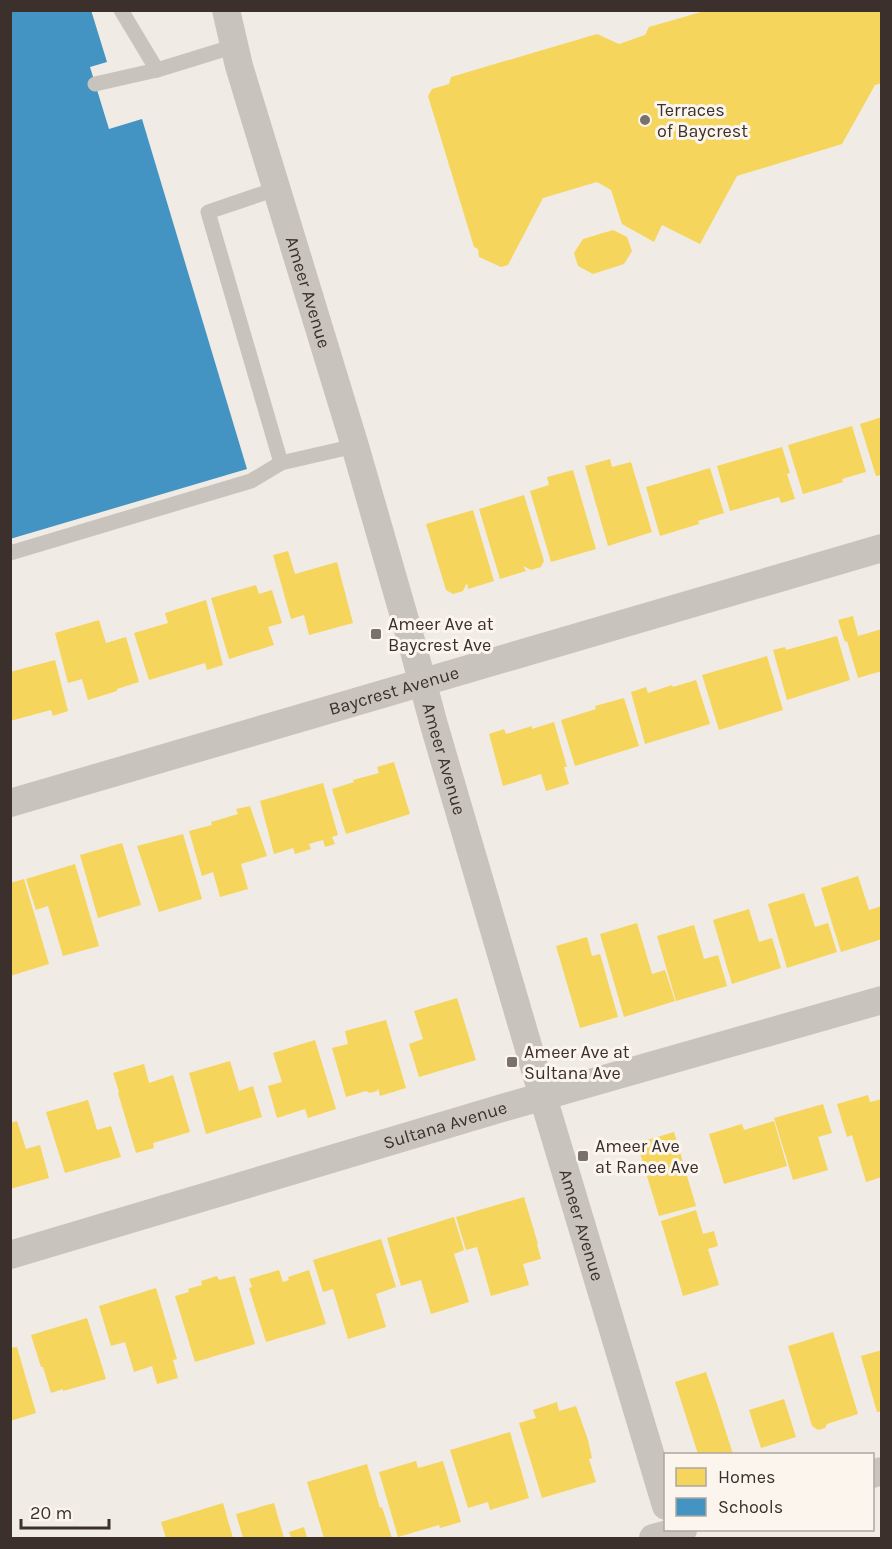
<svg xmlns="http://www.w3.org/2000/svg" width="892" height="1549" viewBox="0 0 892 1549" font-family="Karla,sans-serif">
<rect width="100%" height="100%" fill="#f0ebe5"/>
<!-- homes -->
<g fill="#f6d55c">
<path d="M708,10H882V83L875,85L842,144L737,176L700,244L662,225L654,242L622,224L611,190L597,182L543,198L508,265L501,267L479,257L478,249L474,247L428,96L432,89L449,84L451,77L597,34L619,44L645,35L649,27Z"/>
<path d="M613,230L627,237L632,251L624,264L593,274L578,266L574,253L583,239Z"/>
<path d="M882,417V475L876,476L860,424Z"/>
<path d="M852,426L866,472L842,479L843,482L803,494L788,445Z"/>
<path d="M782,447L790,473L787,474L795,499L781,503L779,497L730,511L717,466Z"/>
<path d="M610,459L612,467L631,462L652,532L608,546L585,466Z"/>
<path d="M710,468L724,513L698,521L699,524L660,536L646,487Z"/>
<path d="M573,470L596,549L551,562L530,491L549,485L547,477Z"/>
<path d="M524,495L544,561L541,567L531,570L523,566L526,571L500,579L479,509Z"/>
<path d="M473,510L494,581L468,589L467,583L463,591L453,594L446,590L426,524Z"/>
<path d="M288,551L295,574L337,562L353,623L309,635L304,615L291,619L273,555Z"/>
<path d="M256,585L259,594L272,590L282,623L268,627L274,645L229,659L211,598Z"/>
<path d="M206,600L223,665L207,670L205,663L149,680L134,633L168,623L165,613Z"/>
<path d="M853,616L858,636L882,629V671L858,678L847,641L845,642L838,620Z"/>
<path d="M99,620L106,643L126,637L139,682L117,689V691L88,700L82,679L68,683L55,633Z"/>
<path d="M837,636L850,680L787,700L773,650L785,647L786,650Z"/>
<path d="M767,656L783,710L719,730L702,675Z"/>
<path d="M55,660L68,711L53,716L51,710L10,721V672Z"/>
<path d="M696,680L710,724L645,744L631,692L646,687L648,693L672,685L673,687Z"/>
<path d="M624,698L639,746L575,766L561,720L596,709L595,706Z"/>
<path d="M554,722L567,767H564L569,784L546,791L541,774L503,786L489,734L504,729L506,734L532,726V729Z"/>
<path d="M394,762L410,814L346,834L332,789L354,782L353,780L379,773L377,767Z"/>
<path d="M323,783L338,835L332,837L335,844L325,847L323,840L309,844L311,849L295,854L293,848L274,854L260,801Z"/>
<path d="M250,806L267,856L241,864L248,889L220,897L213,872L202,876L189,831L212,825L211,822L238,814L236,809Z"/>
<path d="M183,834L202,899L159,912L137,846Z"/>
<path d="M122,843L141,905L98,918L80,855Z"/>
<path d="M75,864L99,946L63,956L48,906L36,910L26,879Z"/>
<path d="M858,876L869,910L882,906V939L841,952L821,888Z"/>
<path d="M24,879L49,964L10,976V883Z"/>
<path d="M804,893L815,927L828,923L837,952L787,968L768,904Z"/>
<path d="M749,909L759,942L772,938L781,968L732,984L713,920Z"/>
<path d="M637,923L652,974L665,970L675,1001L624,1017L600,934Z"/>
<path d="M694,925L704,959L718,955L727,986L676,1001L657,936Z"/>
<path d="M587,937L592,956L600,954L618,1017L580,1028L556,946Z"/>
<path d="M457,998L476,1060L419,1077L409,1044L423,1039L414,1011Z"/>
<path d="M386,1020L406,1088L380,1096L378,1088L377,1091L370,1093L366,1091L346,1097L332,1048L348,1044L345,1031Z"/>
<path d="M315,1040L336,1109L308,1118L305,1109L277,1118L268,1086L282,1082L273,1053Z"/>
<path d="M230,1061L239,1091L253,1086L262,1117L206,1134L189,1073Z"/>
<path d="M144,1064L149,1083L173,1075L190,1132L153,1143L154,1148L136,1153L118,1093L119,1092L113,1073Z"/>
<path d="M868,1095L870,1102L882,1099V1177L866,1182L852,1135L847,1137L837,1104Z"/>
<path d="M88,1100L97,1130L111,1126L121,1157L65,1173L46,1112Z"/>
<path d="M823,1104L832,1133L818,1137L828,1170L793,1180L774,1118Z"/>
<path d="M17,1121L26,1149L40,1145L49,1178L10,1189V1123Z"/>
<path d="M774,1121L787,1166L724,1184L709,1134L742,1124L744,1130Z"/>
<path d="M674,1132L696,1206L659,1216L637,1143Z"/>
<path d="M524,1197L538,1244H537L541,1259L523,1264L529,1285L491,1296L477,1247L466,1250L456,1217Z"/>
<path d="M696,1210L703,1234L714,1231L718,1246L708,1249L719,1285L683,1296L661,1221Z"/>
<path d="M454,1217L464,1250L454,1254L469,1302L431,1314L421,1280L401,1286L387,1238Z"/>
<path d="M381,1239L396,1287L376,1294L386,1327L348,1339L333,1289L323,1292L313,1260Z"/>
<path d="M279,1270L283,1282L289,1280L288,1277L309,1270L326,1324L266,1342L249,1288L252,1287L249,1279Z"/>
<path d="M217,1276L219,1280L235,1276L255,1344L195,1362L175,1296L189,1292L188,1289L202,1285L201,1281Z"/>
<path d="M156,1288L177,1359L173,1360L178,1378L157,1384L152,1366L134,1372L125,1342L111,1346L99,1306Z"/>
<path d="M87,1318L106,1379L63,1391V1389L51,1393L43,1367H41L31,1335Z"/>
<path d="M833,1332L858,1414L827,1424L825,1428L818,1430L812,1426L788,1346Z"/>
<path d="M17,1347L36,1413L10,1421V1348Z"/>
<path d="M882,1350V1411L877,1412L861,1356Z"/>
<path d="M706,1372L716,1401L733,1454H698L675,1382Z"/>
<path d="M784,1399L796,1437L761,1448L749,1410Z"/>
<path d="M557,1402L559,1411L576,1406L588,1440L592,1458L589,1459L596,1482L542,1498L519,1423L536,1418L533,1410Z"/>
<path d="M510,1432L529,1498L490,1510L488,1502L468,1508L450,1450Z"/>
<path d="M416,1461L418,1468L443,1461L461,1522L440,1528L439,1525L398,1537L379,1472Z"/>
<path d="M367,1464L380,1508L382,1507L392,1538H324L307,1482Z"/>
<path d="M223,1503L233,1538H166L161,1522Z"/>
<path d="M274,1503L284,1538H243L236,1514Z"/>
<path d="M304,1527L307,1538H291L289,1532Z"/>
</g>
<!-- schools -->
<path fill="#4393c3" d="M10,10H91L107,62L90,67L109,129L142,119L247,469L10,539Z"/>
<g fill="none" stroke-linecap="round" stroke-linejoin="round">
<!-- lane -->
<g stroke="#c9c3be" stroke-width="15">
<path d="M121,10L157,70"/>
<path d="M95,84L157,70L235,46"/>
<path d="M276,189L208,212L281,463"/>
<path d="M10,553L251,481L281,463L355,446"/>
</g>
<!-- street -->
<g stroke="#c9c3be" stroke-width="28">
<path id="s1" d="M226,10L239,66L355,446L414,651L434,725L543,1097L666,1506"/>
<path id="s2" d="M10,803L882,548"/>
<path id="s3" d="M10,1255L509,1106L882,1000"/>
<path d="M872,1474L882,1471"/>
<path d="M653,1538L683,1530"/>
</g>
</g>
<!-- markers -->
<g fill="#7a716c" stroke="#fbf5ee" stroke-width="2">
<circle cx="645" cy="120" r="6"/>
<rect x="370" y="628" width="12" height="12" rx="3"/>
<rect x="506" y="1056" width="12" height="12" rx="3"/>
<rect x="577" y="1150" width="12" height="12" rx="3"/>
</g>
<g text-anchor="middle" stroke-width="6" stroke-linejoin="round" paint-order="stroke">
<!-- poi labels -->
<g font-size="18" fill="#3b302b" stroke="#fbf5ee" text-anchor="start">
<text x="657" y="116">Terraces<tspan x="657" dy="21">of Baycrest</tspan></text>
<text x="388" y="630">Ameer Ave at<tspan x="388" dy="21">Baycrest Ave</tspan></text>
<text x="524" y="1058">Ameer Ave at<tspan x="524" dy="21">Sultana Ave</tspan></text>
<text x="595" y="1152">Ameer Ave<tspan x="595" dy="21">at Ranee Ave</tspan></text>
</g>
<!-- street labels -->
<g font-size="18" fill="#3b302b" stroke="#fbf5ee">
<text dy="6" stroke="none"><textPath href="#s1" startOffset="294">Ameer Avenue</textPath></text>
<text dy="6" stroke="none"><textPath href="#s2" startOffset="400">Baycrest Avenue</textPath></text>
<text dy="6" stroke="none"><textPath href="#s1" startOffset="780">Ameer Avenue</textPath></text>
<text dy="6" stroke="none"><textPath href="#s3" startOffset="454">Sultana Avenue</textPath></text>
<text dy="6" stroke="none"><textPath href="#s1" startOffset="1266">Ameer Avenue</textPath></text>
</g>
</g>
<!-- border -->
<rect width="892" height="1549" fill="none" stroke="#3b302b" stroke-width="24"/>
<!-- legend -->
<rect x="664" y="1453" width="210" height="78" fill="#fbf5ee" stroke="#aea6a0" stroke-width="1.5"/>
<rect x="676" y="1468" width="30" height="18" fill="#f6d55c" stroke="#aea6a0" stroke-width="1.5"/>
<text x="718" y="1483" font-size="18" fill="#3b302b">Homes</text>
<rect x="676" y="1498" width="30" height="18" fill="#4393c3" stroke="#aea6a0" stroke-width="1.5"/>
<text x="718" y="1513" font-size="18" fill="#3b302b">Schools</text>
<!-- scale -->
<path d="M21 1519v9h88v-9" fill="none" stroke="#3b302b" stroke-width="3"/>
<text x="30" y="1519" font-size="18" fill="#3b302b" stroke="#fbf5ee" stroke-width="4.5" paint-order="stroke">20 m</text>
</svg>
